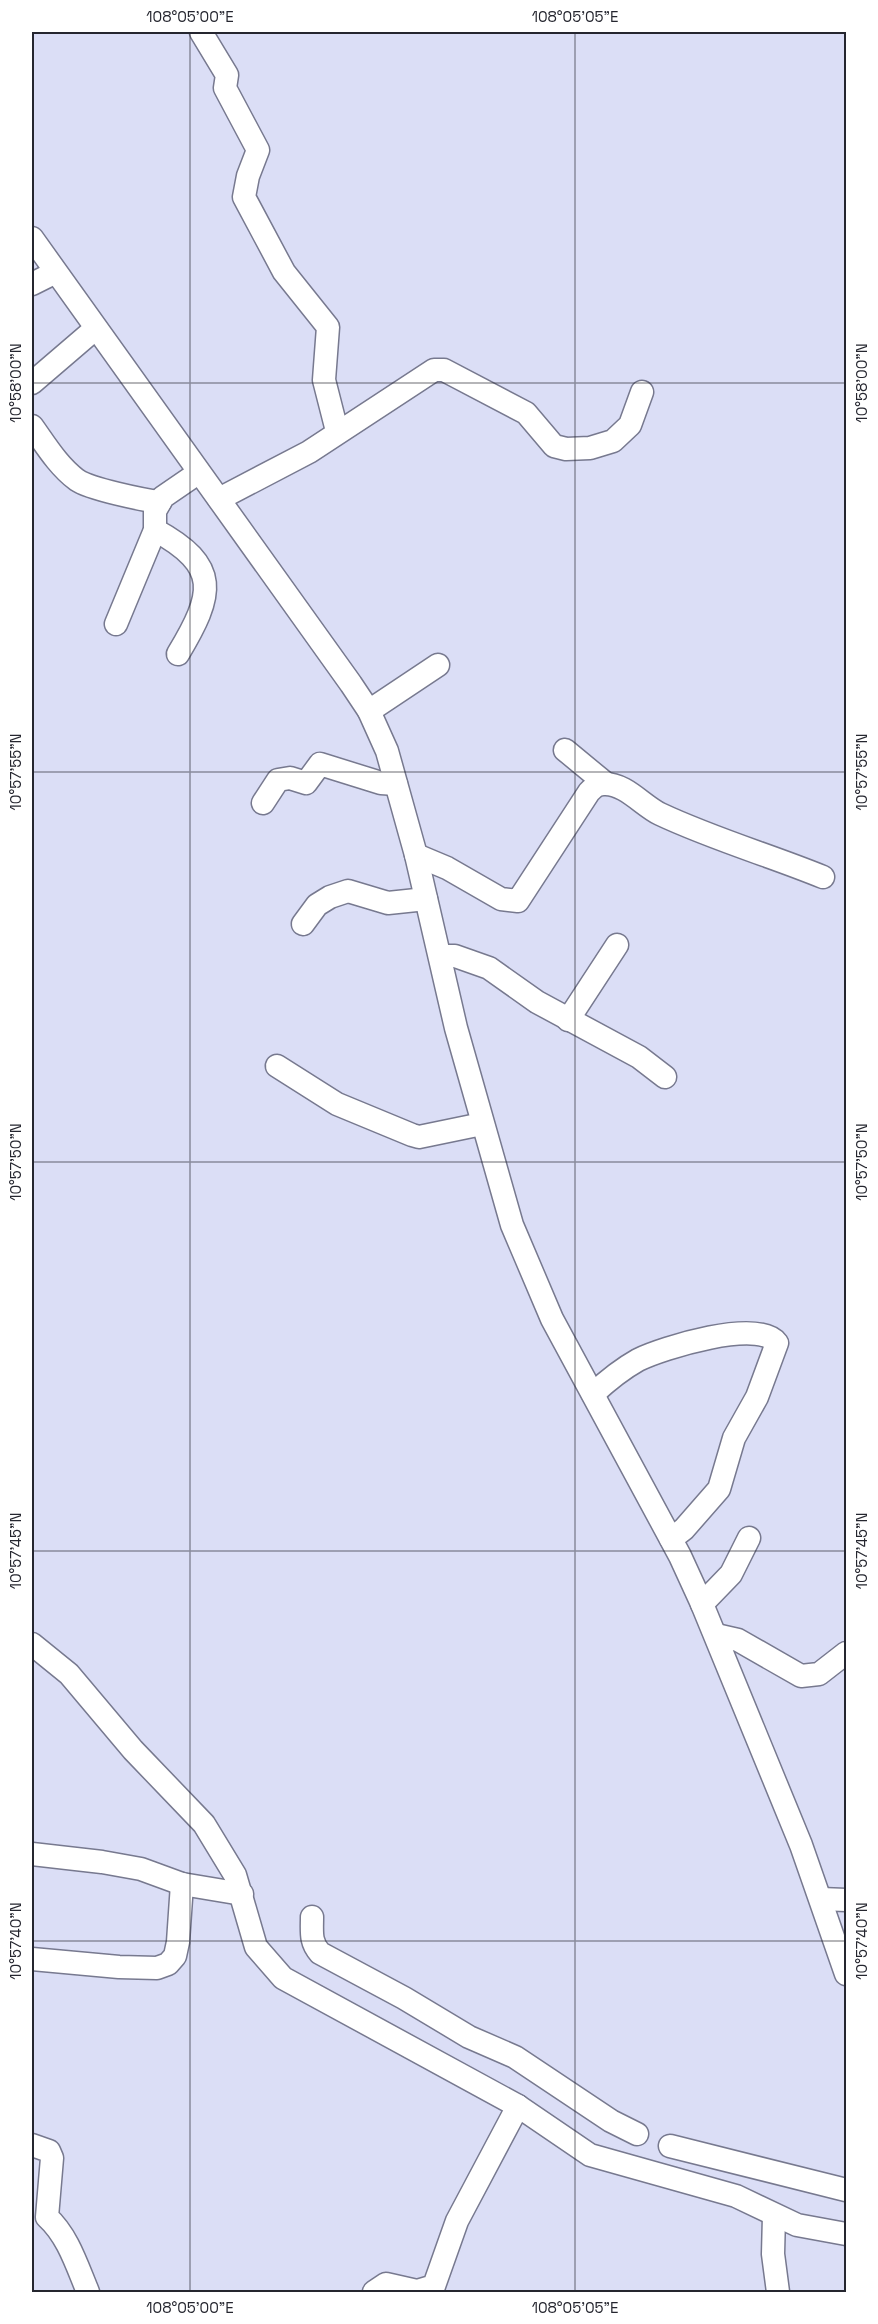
<svg xmlns="http://www.w3.org/2000/svg" width="878" height="2324" viewBox="0 0 878 2324" font-family="'Space Grotesk',sans-serif">
<rect width="100%" height="100%" fill="#dbdef6"/>
<g fill="none" stroke-linecap="round" stroke-linejoin="round">
<!-- minor casing -->
<g stroke="#77798f" stroke-width="25">
<g id="minor">
<path d="M201,32L227,75L225,88L258,150L248,176L244,197L284,272L328,327L324,380L337,431"/>
<path d="M32,238L351,684L369,711L387,751L416,855L456,1028L512,1225L552,1319L680,1556L702,1604L801,1845L846,1974"/>
<path d="M32,284L54,273"/>
<path d="M32,383L95,329"/>
<path d="M32,426C45,444 58,466 77,480C90,489 143,500 160,502"/>
<path d="M219,499L309,452L434,370H444L526,413L554,446L566,449L590,448L613,441L630,425L642,392"/>
<path d="M155,530C221,566 214,594 178,654"/>
<path d="M116,624L155,530V511L163,497L198,473"/>
<path d="M369,711L438,665"/>
<path d="M565,750L605,783"/>
<path d="M263,803L278,780L290,778L306,783L320,764L381,783L396,784"/>
<path d="M416,855L447,868L501,899L518,901L589,792C594,787 597,784 604,784C625,783 643,806 660,814C713,839 769,855 823,877"/>
<path d="M303,924L317,905L330,897L348,891L388,903L426,899"/>
<path d="M440,956H455L489,968L537,1002L639,1057L665,1077"/>
<path d="M568,1020L617,945"/>
<path d="M277,1066L337,1104L412,1135L419,1137L482,1124"/>
<path d="M593,1394C607,1381 622,1369 638,1360C662,1348 759,1318 777,1343L757,1397L734,1438L719,1489L684,1529L671,1539"/>
<path d="M702,1604L731,1574L749,1538"/>
<path d="M716,1635L738,1640L801,1676L819,1674L846,1653"/>
<path d="M32,1644L69,1674L133,1750L204,1824L235,1875L256,1947L283,1978L518,2106L590,2155L736,2196L797,2225L846,2234"/>
<path d="M32,1854L102,1862L141,1869L182,1884L242,1894"/>
<path d="M821,1899L846,1900"/>
<path d="M312,1917C312,1932 310,1942 320,1953L404,1998L469,2037L515,2057L611,2121L637,2134"/>
<path d="M32,1959L119,1967L157,1968L168,1964L175,1956L178,1942L182,1884"/>
<path d="M32,2145L49,2151L52,2158L47,2217C68,2236 77,2266 88,2292"/>
<path d="M670,2146L846,2190"/>
<path d="M774,2216L773,2254L778,2292"/>
<path d="M374,2292L386,2284L417,2291L434,2286L457,2221L518,2106"/>
</g>
</g>
<!-- minor -->
<use href="#minor" stroke="#fff" stroke-width="22"/>
</g>
<!-- ticks -->
<path fill="none" stroke="#25262f" stroke-width="1.5" stroke-opacity="0.45" d="M190,32V2292M575,32V2292M32,383H846M32,772H846M32,1162H846M32,1551H846M32,1941H846"/>
<!-- border -->
<rect width="878" height="2324" fill="none" stroke="#ffffff" stroke-width="66"/>
<rect x="33" y="33" width="812" height="2258" fill="none" stroke="#25262f" stroke-width="2"/>
<g font-size="15" text-anchor="middle" fill="#25262f">
<text x="190" y="22">108°05'00"E</text>
<text x="575" y="22">108°05'05"E</text>
<text transform="translate(16 383) rotate(-90)" y="5">10°58'00"N</text>
<text transform="translate(862 383) rotate(-90)" y="5">10°58'00"N</text>
<text transform="translate(16 772) rotate(-90)" y="5">10°57'55"N</text>
<text transform="translate(862 772) rotate(-90)" y="5">10°57'55"N</text>
<text transform="translate(16 1162) rotate(-90)" y="5">10°57'50"N</text>
<text transform="translate(862 1162) rotate(-90)" y="5">10°57'50"N</text>
<text transform="translate(16 1551) rotate(-90)" y="5">10°57'45"N</text>
<text transform="translate(862 1551) rotate(-90)" y="5">10°57'45"N</text>
<text transform="translate(16 1941) rotate(-90)" y="5">10°57'40"N</text>
<text transform="translate(862 1941) rotate(-90)" y="5">10°57'40"N</text>
<text x="190" y="2313">108°05'00"E</text>
<text x="575" y="2313">108°05'05"E</text>
</g>
</svg>
